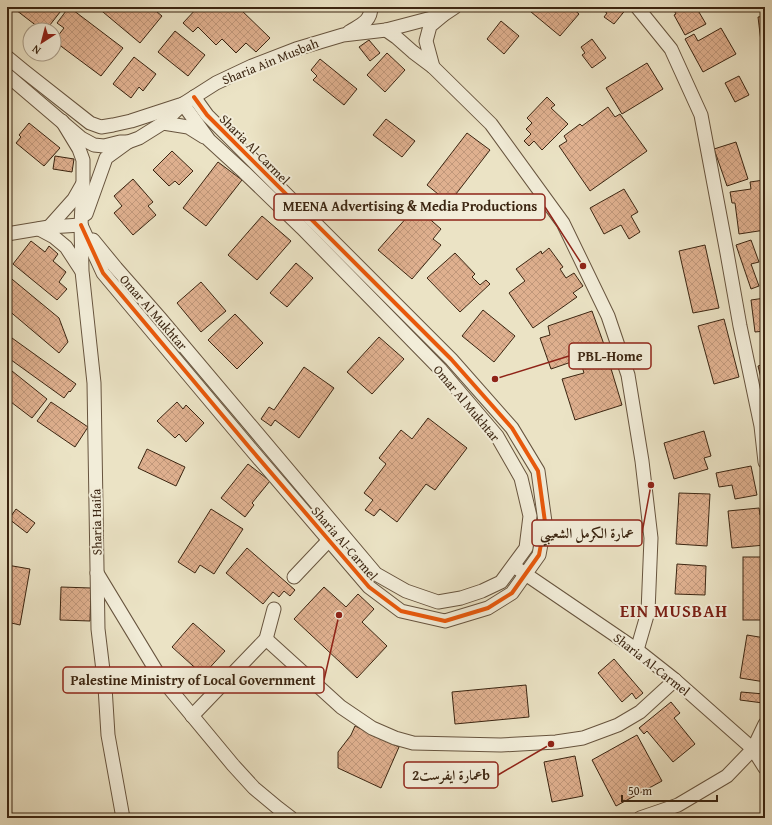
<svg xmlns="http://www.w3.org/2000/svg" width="772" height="825" viewBox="0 0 772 825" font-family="'Gentium Book Plus',Amiri,serif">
<defs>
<pattern id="building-cross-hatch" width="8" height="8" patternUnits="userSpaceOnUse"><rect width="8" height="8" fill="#dfb08f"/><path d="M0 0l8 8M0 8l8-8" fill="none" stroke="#c0977a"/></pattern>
</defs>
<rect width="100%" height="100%" fill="#ebe3c5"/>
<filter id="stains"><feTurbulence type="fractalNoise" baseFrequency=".005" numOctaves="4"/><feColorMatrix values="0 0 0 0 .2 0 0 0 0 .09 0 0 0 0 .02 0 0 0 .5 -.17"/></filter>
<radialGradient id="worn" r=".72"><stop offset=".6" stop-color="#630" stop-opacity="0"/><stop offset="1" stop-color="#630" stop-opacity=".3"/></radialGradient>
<!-- building -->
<g fill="url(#building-cross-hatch)" stroke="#3b2511">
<path d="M12,7H64L46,30H42Z"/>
<path d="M69,7L123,48L101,76L54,41L64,28L57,23Z"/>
<path d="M97,7H151L162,16L140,43Z"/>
<path d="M198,7H238L270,38L256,52L246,43L236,53L222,39L216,45L198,27L193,32L183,23Z"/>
<path d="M525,7H571L579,14L560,36Z"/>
<path d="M598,7H625L627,8L614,24L604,17L607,13Z"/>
<path d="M672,7H696L706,24L685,35L674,15L676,14Z"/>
<path d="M765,16V50H762L758,17Z"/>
<path d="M501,21L519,36L504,54L487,39Z"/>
<path d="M721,28L736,54L703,72L685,39L694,34L698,41Z"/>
<path d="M175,31L205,55L188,76L158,52Z"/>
<path d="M592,39L606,58L592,68L582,55L585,53L581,47Z"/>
<path d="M369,40L380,53L370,61L359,47Z"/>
<path d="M387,53L405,70L385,92L367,75Z"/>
<path d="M134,57L156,74L143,91L139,87L131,98L113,84Z"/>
<path d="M320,59L357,89L344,105L313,80L317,76L311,70Z"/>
<path d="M647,63L663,89L622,114L606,88Z"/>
<path d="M739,76L749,95L735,102L725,83Z"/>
<path d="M547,97L555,105L551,108L568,124L542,150L534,141L529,146L524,141L531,134L526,129L532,123L527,118Z"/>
<path d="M608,107L615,117L620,114L647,151L590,191L559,146L567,141L564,136L580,124L582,126Z"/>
<path d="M386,119L415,141L402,157L373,135Z"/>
<path d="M29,123L60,148L44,166L16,143L21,137L19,135Z"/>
<path d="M467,133L490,150L449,203L427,185Z"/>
<path d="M736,142L748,179L727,186L714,149Z"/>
<path d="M172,151L193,171L179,185L175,181L169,186L153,170Z"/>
<path d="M55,156L74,159L72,172L53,169Z"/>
<path d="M218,162L242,180L206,226L183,208Z"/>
<path d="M133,179L153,202L148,206L156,215L133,235L114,213L122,206L114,196Z"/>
<path d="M764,180L765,230L739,234L735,203H732L730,192L751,189L750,182Z"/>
<path d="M624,189L638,212L631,216L640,232L629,239L621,225L604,234L590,208Z"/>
<path d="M416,207L441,229L433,239L441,245L412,279L378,250Z"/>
<path d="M262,216L291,241L257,280L228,255Z"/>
<path d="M751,240L759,262L751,264L759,286L751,289L736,245Z"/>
<path d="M31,241L45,252L49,246L58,254L53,261L66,272L59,282L67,289L57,300L13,264Z"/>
<path d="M705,245L719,308L693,313L679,251Z"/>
<path d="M549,248L563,267L560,269L566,278L574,273L583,286L573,293L577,297L533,328L509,293L525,281L516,269L541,251L542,254Z"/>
<path d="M455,253L475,274L472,277L480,285L486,280L490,284L460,312L427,278Z"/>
<path d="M296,263L313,278L287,307L270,293Z"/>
<path d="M7,275L59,318L68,342L59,353L7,309Z"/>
<path d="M201,282L226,311L201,332L177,303Z"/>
<path d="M765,298V331L755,332L751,300Z"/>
<path d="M483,310L515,336L494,362L462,336Z"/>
<path d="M592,311L606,350L551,369L540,338L550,335L548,326Z"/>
<path d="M235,314L263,343L237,369L208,340Z"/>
<path d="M724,319L739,377L714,384L698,326Z"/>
<path d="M379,337L404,359L372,394L347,372Z"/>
<path d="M12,338L76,384L70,392L69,391L64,398L7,357V345Z"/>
<path d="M606,352L622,405L575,420L562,379L584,373L580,360Z"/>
<path d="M765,364V381L762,382L758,366Z"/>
<path d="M304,367L334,388L299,438L275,420L271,426L261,419L269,407L274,410Z"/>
<path d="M12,371L47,399L32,418L7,399V377Z"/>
<path d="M51,402L88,427L75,447L37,421Z"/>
<path d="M177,402L183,409L186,405L204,423L186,442L179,434L175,438L157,421Z"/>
<path d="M428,418L467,448L435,490L426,484L397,522L380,509L374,516L365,510L373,500L364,493L386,464L379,458L401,430L412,439Z"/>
<path d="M704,431L711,456L704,458L708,469L674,479L664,443Z"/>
<path d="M147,449L185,467L176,486L138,468Z"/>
<path d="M248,464L270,481L252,503L254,505L245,517L221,498Z"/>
<path d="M751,466L757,495L735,499L732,485L719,487L716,473Z"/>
<path d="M679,493L710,494L707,546L676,544Z"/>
<path d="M759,508L760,515L765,514V545L732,548L728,511Z"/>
<path d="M16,509L35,523L27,533L9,519Z"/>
<path d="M211,509L243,529L214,574L200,565L195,573L178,562Z"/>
<path d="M247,548L295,590L290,596L284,591L279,597L273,592L263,604L226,573Z"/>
<rect x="743" y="557" width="22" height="63"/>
<path d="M677,564L706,566L705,595L675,594Z"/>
<path d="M7,565L30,569L20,625L7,622Z"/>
<path d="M61,587L91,588L90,621L60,620Z"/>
<path d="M324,587L346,607L358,594L374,609L362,622L387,646L357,678L294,619Z"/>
<path d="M193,623L225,651L203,675L172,647Z"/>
<path d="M747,635L765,638V682L740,678Z"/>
<path d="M614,659L643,693L636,699L632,693L622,702L598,673Z"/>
<path d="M526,685L529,717L455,724L452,692Z"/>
<path d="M741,692L764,694L763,703L740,700Z"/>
<path d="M671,702L680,713L674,718L695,744L673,762L647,731L644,734L639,728Z"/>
<path d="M355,726L399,747L381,788L338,768V752L351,735Z"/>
<path d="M637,735L662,781L616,806L592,760Z"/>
<path d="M575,756L583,796L552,802L544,762Z"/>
</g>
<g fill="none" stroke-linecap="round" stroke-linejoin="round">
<!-- minor casing -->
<g stroke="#67543e" stroke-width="15">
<g id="minor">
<path d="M637,7L671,49L701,115L727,253L740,326L761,426L765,462"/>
<path d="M386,30L396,37L413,52L433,67L491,124L563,223L608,316L628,375L642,461L651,538L648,612L637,650"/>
<path d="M349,32C360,25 371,22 371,7"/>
<path d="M7,57L24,71L90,123L101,127L113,125L131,121L180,105"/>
<path d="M433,67L426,41L430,26L442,16"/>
<path d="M7,75L81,138L94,145L104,146L120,142H128L139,138L163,123L183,104L216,83L252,66L296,49L343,35L386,30L443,15L455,7"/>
<path d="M62,121L79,149L83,160V184L81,225L82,271L94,383L98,629L105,687L108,735L123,818"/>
<path d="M163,123L188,127L204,137"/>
<path d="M86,214L106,158L128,142"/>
<path d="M81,225L103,273L249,447L369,587L401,611L445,621L488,608L512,593L539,555L545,522L538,471L512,428L451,359L207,115L194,97"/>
<path d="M49,227L74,199L82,185"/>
<path d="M39,229L54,237L66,247L81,270"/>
<path d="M7,234L49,227L81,225"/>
<path d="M93,240L116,268L160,318L376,574L406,591L438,602L461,598L482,591L501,582L526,548L530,516L521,478L497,436L440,369L302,228L244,172L209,140L183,104"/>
<path d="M518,569L637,650L675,680L753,749L765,768"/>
<path d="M97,573L160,677L233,765L254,788L278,808L291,818"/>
<path d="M294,577L329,540L332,533"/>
<path d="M266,639L341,707L372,728L395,738L413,743L501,745L556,742L583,738L618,725L640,712L675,680"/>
<path d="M192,716L266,639L274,609"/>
<path d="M640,818L678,805L727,776L753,749L765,724"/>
</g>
</g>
<!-- minor -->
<use href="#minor" stroke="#f2edd9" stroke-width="13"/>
<!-- cycleway casing -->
<g stroke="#f2edd9" stroke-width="6">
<path id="cycleway" d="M81,225L103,273L249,447L369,587L401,611L445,621L488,608L512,593L539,555L545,522L538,471L512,428L451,359L207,115L194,97"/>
</g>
<!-- cycleway -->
<use href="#cycleway" stroke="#e8590c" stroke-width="4"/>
</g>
<g text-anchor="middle" stroke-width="4" stroke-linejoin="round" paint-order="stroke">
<!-- street labels -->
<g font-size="13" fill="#3b2511" stroke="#f2edd9">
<text transform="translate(270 61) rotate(-22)" y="5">Sharia Ain Musbah</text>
<text transform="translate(255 149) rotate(45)" y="5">Sharia Al-Carmel</text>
<text transform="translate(154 312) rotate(49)" y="5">Omar Al Mukhtar</text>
<text transform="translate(467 403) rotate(50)" y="5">Omar Al Mukhtar</text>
<text transform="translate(96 522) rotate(-91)" y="5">Sharia Haifa</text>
<text transform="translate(345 543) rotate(49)" y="5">Sharia Al-Carmel</text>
<text transform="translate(652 664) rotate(38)" y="5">Sharia Al-Carmel</text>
</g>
<!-- district labels -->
<g font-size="17" font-weight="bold" letter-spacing="1" fill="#7a1f14" stroke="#f2edd9">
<text x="674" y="617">EIN MUSBAH</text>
</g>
</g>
<!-- callouts -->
<path fill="none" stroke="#8f2418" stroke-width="1.5" d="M583 266L545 207M495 379L569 356M651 485L642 533M339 615L324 680M551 744L498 775"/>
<g fill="#8f2418" stroke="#f2edd9" stroke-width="1.5">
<circle cx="583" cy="266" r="4"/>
<circle cx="495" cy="379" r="4"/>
<circle cx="651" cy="485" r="4"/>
<circle cx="339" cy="615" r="4"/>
<circle cx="551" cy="744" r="4"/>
</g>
<g fill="#f2edd9" stroke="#8f2418" stroke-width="1.5">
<rect x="274" y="194" width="271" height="26" rx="4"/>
<rect x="569" y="343" width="82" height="26" rx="4"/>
<rect x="532" y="520" width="110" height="26" rx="4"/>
<rect x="63" y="667" width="261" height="26" rx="4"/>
<rect x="404" y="762" width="94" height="26" rx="4"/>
</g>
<g font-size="14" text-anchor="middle" font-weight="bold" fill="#3b2511">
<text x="410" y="211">MEENA Advertising &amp; Media Productions</text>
<text x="610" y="361">PBL-Home</text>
<text x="587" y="538">عمارة الكرمل الشعيبي</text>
<text x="193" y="685">Palestine Ministry of Local Government</text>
<text x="451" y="780">عمارة ايفرست2b</text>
</g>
<!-- margin -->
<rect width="772" height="825" fill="none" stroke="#ebe3c5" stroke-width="24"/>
<rect x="8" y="8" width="756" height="809" fill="none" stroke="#3b2511" stroke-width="2"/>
<rect x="12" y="12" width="748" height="801" fill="none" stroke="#3b2511"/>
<!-- north arrow -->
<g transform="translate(42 42) rotate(216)"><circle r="19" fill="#f2edd9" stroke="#a99d89"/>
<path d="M0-3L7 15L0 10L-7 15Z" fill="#8f2418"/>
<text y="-6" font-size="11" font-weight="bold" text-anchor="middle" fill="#3b2511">N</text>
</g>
<!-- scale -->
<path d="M622 795v6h95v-6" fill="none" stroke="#3b2511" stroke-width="2"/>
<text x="628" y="795" font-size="12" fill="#3b2511" stroke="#f2edd9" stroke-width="3" paint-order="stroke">50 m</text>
<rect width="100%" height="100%" filter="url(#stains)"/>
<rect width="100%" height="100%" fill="url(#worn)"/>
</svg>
